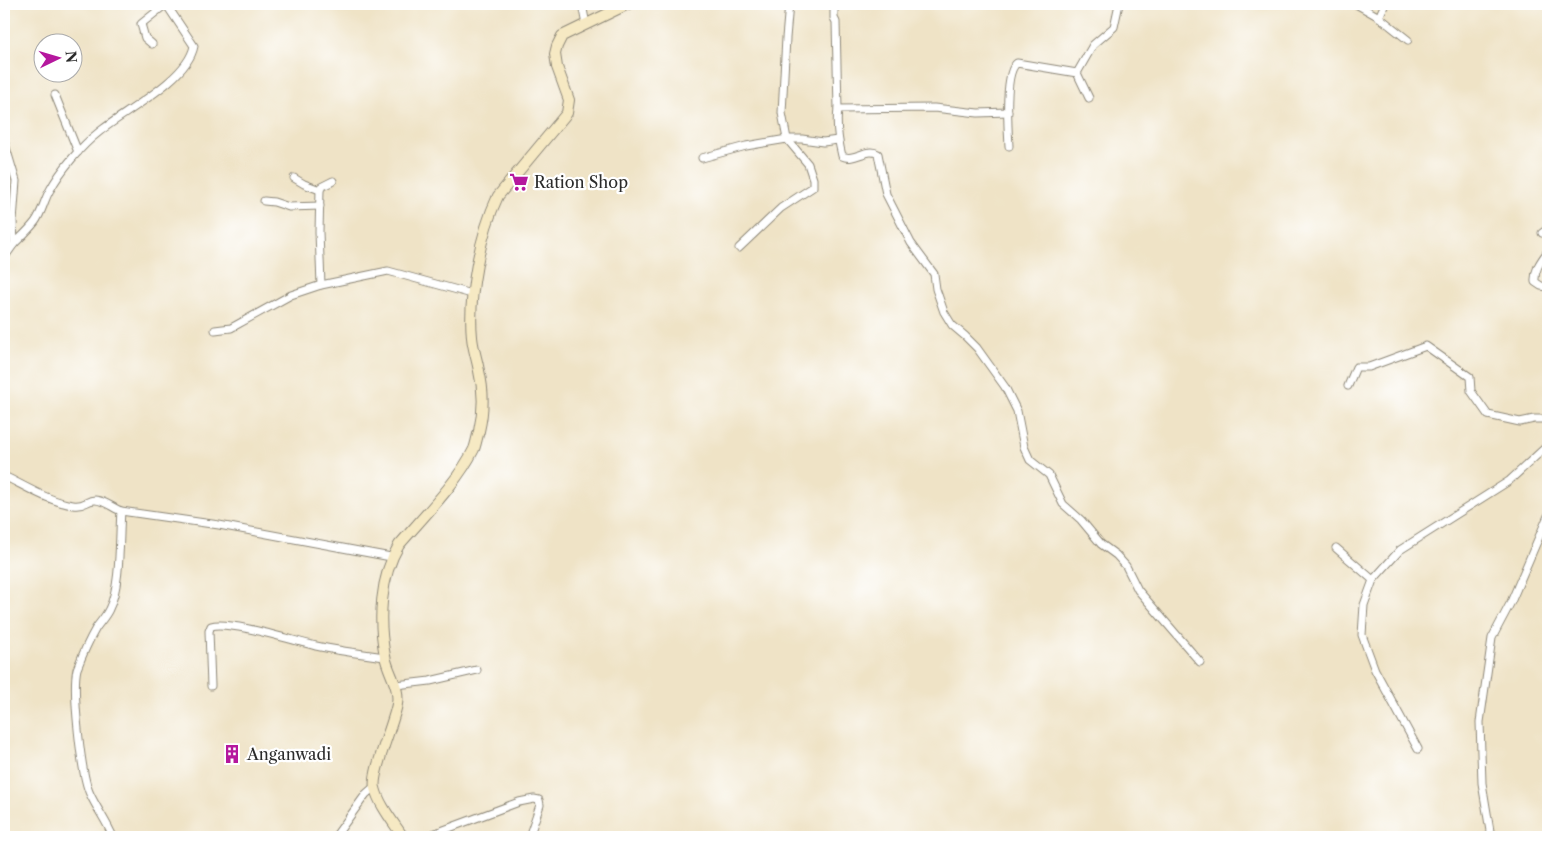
<svg xmlns="http://www.w3.org/2000/svg" width="1552" height="841" viewBox="0 0 1552 841" font-family="'Libre Caslon Text',serif">
<rect width="100%" height="100%" fill="#fff"/>
<filter id="ink" filterUnits="userSpaceOnUse"><feTurbulence type="fractalNoise" baseFrequency=".02" numOctaves="2"/><feDisplacementMap in="SourceGraphic" scale="10" xChannelSelector="R" yChannelSelector="G"/><feConvolveMatrix kernelMatrix="1 2 1 2 8 2 1 2 1" color-interpolation-filters="sRGB"/></filter>
<filter id="wash" filterUnits="userSpaceOnUse"><feTurbulence type="fractalNoise" baseFrequency=".0096" numOctaves="4" result="noise"/><feDisplacementMap in="SourceGraphic" scale="20" xChannelSelector="R" yChannelSelector="G"/><feGaussianBlur stdDeviation="1.12" result="paint"/><feColorMatrix in="noise" values="0 0 0 0 0 0 0 0 0 0 0 0 0 0 0 0 0 1.4 0 .05"/><feComposite in="paint" operator="in"/></filter>
<g filter="url(#wash)">
<rect width="100%" height="100%" fill="#efe3c6"/>
</g>
<g filter="url(#ink)">
<g fill="none" stroke-linecap="round" stroke-linejoin="round">
<!-- minor casing -->
<g stroke="#8d8778" stroke-width="9">
<g id="minor">
<path d="M582,4L586,25"/>
<path d="M834,4V18L836,22L838,109C836,125 838,140 842,156C855,162 866,147 878,154L886,194L911,243L934,274L936,289L944,312L952,325L965,336L977,348L1005,387L1017,411L1024,447L1030,460L1049,475L1063,504L1081,520L1101,544L1116,555L1126,566L1138,590L1200,662"/>
<path d="M1356,4L1379,17L1408,40"/>
<path d="M1379,17L1385,4"/>
<path d="M152,44L145,38L141,24L166,4"/>
<path d="M1077,73L1093,45L1114,27L1119,4"/>
<path d="M1077,73L1089,98"/>
<path d="M55,95L78,152"/>
<path d="M838,109L934,108L978,113L1008,112"/>
<path d="M4,141L16,181L13,221L14,244L4,258"/>
<path d="M1009,146C1008,129 1004,72 1017,63L1077,73"/>
<path d="M702,158L746,146L787,139H802L823,142L838,140"/>
<path d="M294,178L304,184L320,190"/>
<path d="M264,201L274,202L289,207L320,206"/>
<path d="M1542,233L1546,230H1548"/>
<path d="M14,244C21,237 29,230 35,222C42,213 44,200 50,190C61,170 81,146 99,132C125,111 188,79 194,46L166,4"/>
<path d="M739,248L781,208L813,187V179L808,164L787,139L782,113L786,38L789,4"/>
<path d="M1548,251C1541,261 1534,269 1535,282L1541,286L1548,287"/>
<path d="M321,285L319,232L320,190L321,187L333,181"/>
<path d="M215,330L231,328L291,295L321,285L388,271L472,294"/>
<path d="M1348,386L1356,367H1369L1426,346L1470,377L1471,391L1488,415L1520,422L1534,419H1548"/>
<path d="M4,476C25,486 50,502 73,505C85,507 86,500 95,500C104,500 113,508 121,511C119,538 121,586 109,609C106,616 100,622 96,628C89,640 82,656 77,669C72,689 81,775 90,794C97,809 107,822 113,837"/>
<path d="M121,511L219,525L391,557"/>
<path d="M1336,548L1373,580"/>
<path d="M396,685L430,681L477,670"/>
<path d="M211,686L209,631L211,626C229,620 294,641 316,646C339,651 362,654 385,657"/>
<path d="M1418,749L1375,670L1362,635L1364,605L1373,580L1400,550L1509,481L1548,445"/>
<path d="M335,837L366,794L374,787"/>
<path d="M425,837L519,802L534,799L539,800L540,805L529,837"/>
<path d="M1491,837L1482,783L1480,722L1492,638L1511,602L1548,516"/>
</g>
</g>
<!-- secondary casing -->
<g stroke="#8d8778" stroke-width="12">
<path id="secondary" d="M403,837C394,823 379,805 375,788C371,773 394,723 397,704C400,686 388,673 385,656C378,620 380,577 399,545C423,517 458,482 474,449C476,444 477,437 479,431C484,410 484,391 479,371C477,359 473,349 472,337C468,296 480,234 498,196L567,113L569,100L557,67L555,54L557,46L562,36L628,4"/>
</g>
<!-- minor -->
<use href="#minor" stroke="#fff" stroke-width="7"/>
<!-- secondary -->
<use href="#secondary" stroke="#f6e9c3" stroke-width="10"/>
</g>
</g>
<!-- icons -->
<defs>
<g id="supermarket-bare" transform="scale(1.5)"><path d="M-6-5.5h2.5l.6 2H6L4.5 2H-2.5L-4.4-4H-6ZM-1.5 3.2a1.3 1.3 0 1 0 .1 0ZM3 3.2a1.3 1.3 0 1 0 .1 0Z" fill="#b5179e" stroke="#fff" stroke-width="2.5" paint-order="stroke"/></g>
<g id="building-bare" transform="scale(1.5)"><path d="M-4-6H4V6H1V3H-1V6H-4ZM-2.5-4.3h1.7v1.8h-1.7ZM.8-4.3h1.7v1.8H.8ZM-2.5-1h1.7V.8h-1.7ZM.8-1h1.7V.8H.8Z" fill="#b5179e" stroke="#fff" stroke-width="2.5" paint-order="stroke"/></g>
</defs>
<g fill-rule="evenodd">
<use href="#supermarket-bare" x="519" y="182"/>
<use href="#building-bare" x="232" y="754"/>
</g>
<g text-anchor="middle" stroke-width="4.5" stroke-linejoin="round" paint-order="stroke">
<!-- poi labels -->
<g font-size="16" fill="#2b2b2b" stroke="#fff" text-anchor="start">
<text x="534" y="188">Ration Shop</text>
<text x="247" y="760">Anganwadi</text>
</g>
</g>
<!-- margin -->
<rect width="1552" height="841" fill="none" stroke="#fff" stroke-width="20"/>
<!-- north arrow -->
<g transform="translate(58 58) rotate(85)"><circle r="24" fill="#ffffff" stroke="#aaaaaa"/>
<path d="M0-4L9 19L0 12L-9 19Z" fill="#b5179e"/>
<text y="-8" font-size="14" font-weight="bold" text-anchor="middle" fill="#2b2b2b">N</text>
</g>
</svg>
